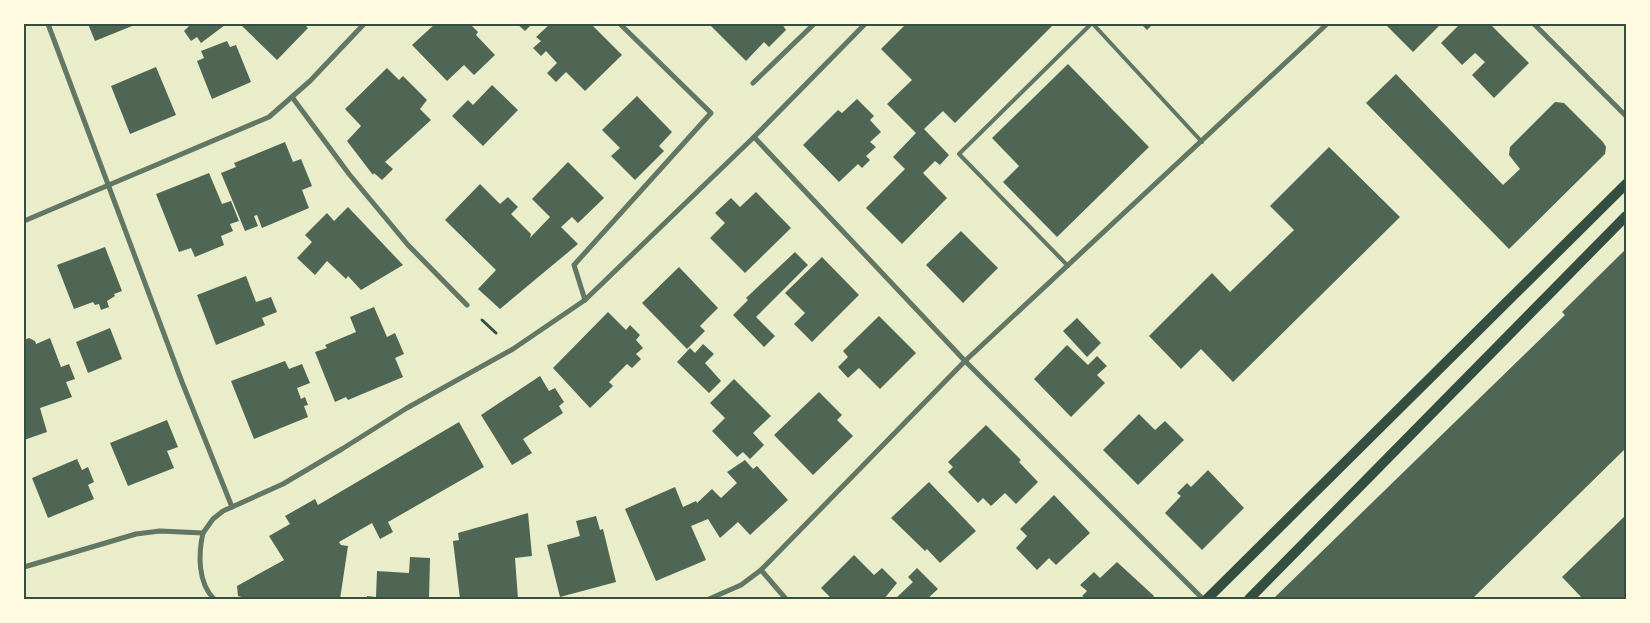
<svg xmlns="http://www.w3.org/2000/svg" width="1650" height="623" viewBox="0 0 1650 623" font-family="Barlow,sans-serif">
<rect width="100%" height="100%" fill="#e9edc9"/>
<!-- building -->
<g fill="#4f6655">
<path d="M88,24H137L95,41Z"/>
<path d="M187,24H223L225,25L201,43L197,37L191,41L184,31L189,26Z"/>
<path d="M243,24H304L308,28L277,60L241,25Z"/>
<path d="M435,24H465L468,26L470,24L478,32L476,35L495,55L474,75L464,65L447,81L412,45Z"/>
<path d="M517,24H532L525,31Z"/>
<path d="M550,24H591L622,55L585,91L566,72L556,82L547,73L557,63L546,51L541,56L533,48L541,41L536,37Z"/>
<path d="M709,24H782L786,30L769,47L764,42L746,61Z"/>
<path d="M906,24H1054L955,123L943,111L924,129L949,155L940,165L935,161L923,173L947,198L902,244L866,208L905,169L893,157L916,133L887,104L912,80L881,49Z"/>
<path d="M1141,24H1153L1147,30Z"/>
<path d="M1385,24H1441L1413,52Z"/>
<path d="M1460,24H1490L1529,63L1494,98L1472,75L1485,62L1475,53L1462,65L1441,43Z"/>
<path d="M227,41L230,47L236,45L251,82L212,99L197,61L204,58L201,51Z"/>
<path d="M1068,64L1149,147L1057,237L1003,182L1019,166L992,138Z"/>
<path d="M156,67L176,115L130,134L111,86Z"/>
<path d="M387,68L399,80L403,76L427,100L420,109L431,120L385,162L393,169L382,180L374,173L373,175L347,141L361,126L345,109Z"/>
<path d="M1396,74L1503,185L1520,169L1509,155L1510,147L1555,102L1564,103L1603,142L1606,147L1605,154L1509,249L1366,103Z"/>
<path d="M492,85L518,110L483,146L452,116L468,100L473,105Z"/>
<path d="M637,96L672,132L659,146L664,151L635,180L611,156L620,148L602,130Z"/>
<path d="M857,99L874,116L870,120L881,132L870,142L876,147L866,156L870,160L862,168L858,164L839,182L803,145L838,110L842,113Z"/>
<path d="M285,142L293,162L301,159L312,186L302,190L309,208L262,228L257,215L254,216L258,226L245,231L221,173L236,167L234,163Z"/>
<path d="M1329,147L1400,217L1233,382L1201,349L1181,369L1149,336L1212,273L1230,292L1294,230L1270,206Z"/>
<path d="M568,162L604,198L578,223L572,217L561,227L578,244L500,309L478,289L496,270L445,220L480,184L500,204L508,197L518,207L511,214L531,234L530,238L550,217L532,199Z"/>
<path d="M209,173L222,204L231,201L239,221L230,224L233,231L221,236L224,245L195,257L191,248L179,252L156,194Z"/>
<path d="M756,192L791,228L745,273L710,238L725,223L715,213L731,198L740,207Z"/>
<path d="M348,207L403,265L361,290L348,276L346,279L327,261L315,275L297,258L312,242L305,235L327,213L334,221Z"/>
<path d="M961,231L998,268L963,303L926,265Z"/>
<path d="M105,247L122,291L114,294L115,296L107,301L109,307L101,310L99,304L95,305L93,302L74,309L57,265Z"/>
<path d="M1626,249V448L1472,599H1273L1565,315L1562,312Z"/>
<path d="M795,252L808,265L756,317L775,336L764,347L733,315L748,300L746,298Z"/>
<path d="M822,257L859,295L812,342L794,324L805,313L785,293Z"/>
<path d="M679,267L718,308L700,326L705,331L687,349L642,303Z"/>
<path d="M246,276L256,302L271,297L277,312L262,318L265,325L216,345L197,295Z"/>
<path d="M374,307L387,337L395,333L404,354L395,358L403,377L348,400L346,397L335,402L315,352L327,348L325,345L356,332L350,317Z"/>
<path d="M608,312L626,330L630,325L640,335L636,340L643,348L636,354L641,359L632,368L627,364L609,382L613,386L590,408L553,368Z"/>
<path d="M879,316L916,353L880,389L859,368L848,378L838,367L848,357L843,351Z"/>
<path d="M1077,318L1101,343L1087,357L1063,331Z"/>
<path d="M110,328L122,359L88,373L76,342Z"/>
<path d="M29,338L35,341L36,344L50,338L61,367L69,364L75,379L66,382L72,397L40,408L47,432L24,440V340Z"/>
<path d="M703,344L714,354L705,363L721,381L709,393L677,362L690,348L695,353Z"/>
<path d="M1067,345L1088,365L1097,356L1107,366L1097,375L1105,383L1071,417L1034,379Z"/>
<path d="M285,361L289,369L302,364L310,383L297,388L301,399L305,397L308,405L304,406L308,417L254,439L231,381Z"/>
<path d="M540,376L549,391L555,388L564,402L559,406L563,413L523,439L532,453L512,465L481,415Z"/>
<path d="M734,379L771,416L753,433L764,445L750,459L743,452L737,457L712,431L725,418L710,403Z"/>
<path d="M819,392L842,415L837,420L853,436L813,475L774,435Z"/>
<path d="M1139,414L1155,430L1165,421L1184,440L1138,485L1103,450Z"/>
<path d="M167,420L178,447L167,451L174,468L128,486L110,443Z"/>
<path d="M459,422L484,467L388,522L393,532L380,539L372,523L339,542L341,545L348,546L340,599H250L238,596L237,586L284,560L269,536L290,524L285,516L315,499L318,505Z"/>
<path d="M986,425L1021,460L1019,462L1038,482L1016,504L1005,493L991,506L983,498L978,503L948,472L953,467L948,462Z"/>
<path d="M77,459L82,470L88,467L94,482L88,485L94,499L48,518L32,478Z"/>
<path d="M745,460L753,469L757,466L788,500L750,535L738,522L720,538L708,519L691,526L706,560L656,581L625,509L675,487L683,507L696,501L697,503L712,489L721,498L737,483L727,472Z"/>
<path d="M1208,470L1244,508L1202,550L1165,513L1181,496L1177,493L1187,483L1191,487Z"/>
<path d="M929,482L976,531L940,563L927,549L925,551L891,518Z"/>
<path d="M1054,495L1090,533L1056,565L1049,558L1037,570L1016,548L1027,536L1020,529Z"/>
<path d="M528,513L532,556L515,558L518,599H460L453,541L459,540L458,533Z"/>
<path d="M1626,515V599H1583L1562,577Z"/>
<path d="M596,516L600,530L603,529L616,582L560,597L547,545L580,536L576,521Z"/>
<path d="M854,555L874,575L882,568L897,583L884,599H832L821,588Z"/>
<path d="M410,557L430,558L429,599H367V596L376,597L377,571L409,573Z"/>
<path d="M1117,562L1154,596L1152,599H1087L1082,596L1087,591L1080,585L1094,572L1100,578Z"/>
<path d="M917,568L938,589L927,599H895L913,582L908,577Z"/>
</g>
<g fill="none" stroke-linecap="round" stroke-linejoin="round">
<!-- path -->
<path stroke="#344e41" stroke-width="3" d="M482,320L496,333"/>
<!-- service -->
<g stroke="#617663" stroke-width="4">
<path d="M1093,24L1202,142"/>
<path d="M1068,266L959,154L1091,24"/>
</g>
<!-- minor -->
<g stroke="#617663" stroke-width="5">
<path d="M48,24L182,382L232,507"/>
<path d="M1534,24L1626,116"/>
<path d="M753,83L814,24"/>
<path d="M292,97L349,174L408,245L467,305"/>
<path d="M754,137L965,361L1203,599"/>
<path d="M24,221L269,117L310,81L364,24"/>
<path d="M585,300L574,265L711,113L620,24"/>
<path d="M203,533C198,555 198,583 214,599"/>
<path d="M24,567L136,534L160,531L203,533L213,519L223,511L283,484L342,449L407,408L513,349L585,300L754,137L865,24"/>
<path d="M761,570L786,599"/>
<path d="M709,599L741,585L761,570L965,361L1327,24"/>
</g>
<!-- secondary -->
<g stroke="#344e41" stroke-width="10">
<path d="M1207,599L1626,184"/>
<path d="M1249,599L1626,216"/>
</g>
</g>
<!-- border -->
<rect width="1650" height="623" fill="none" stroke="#fefae0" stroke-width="50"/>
<rect x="25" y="25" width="1600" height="573" fill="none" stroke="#344e41" stroke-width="2"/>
</svg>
